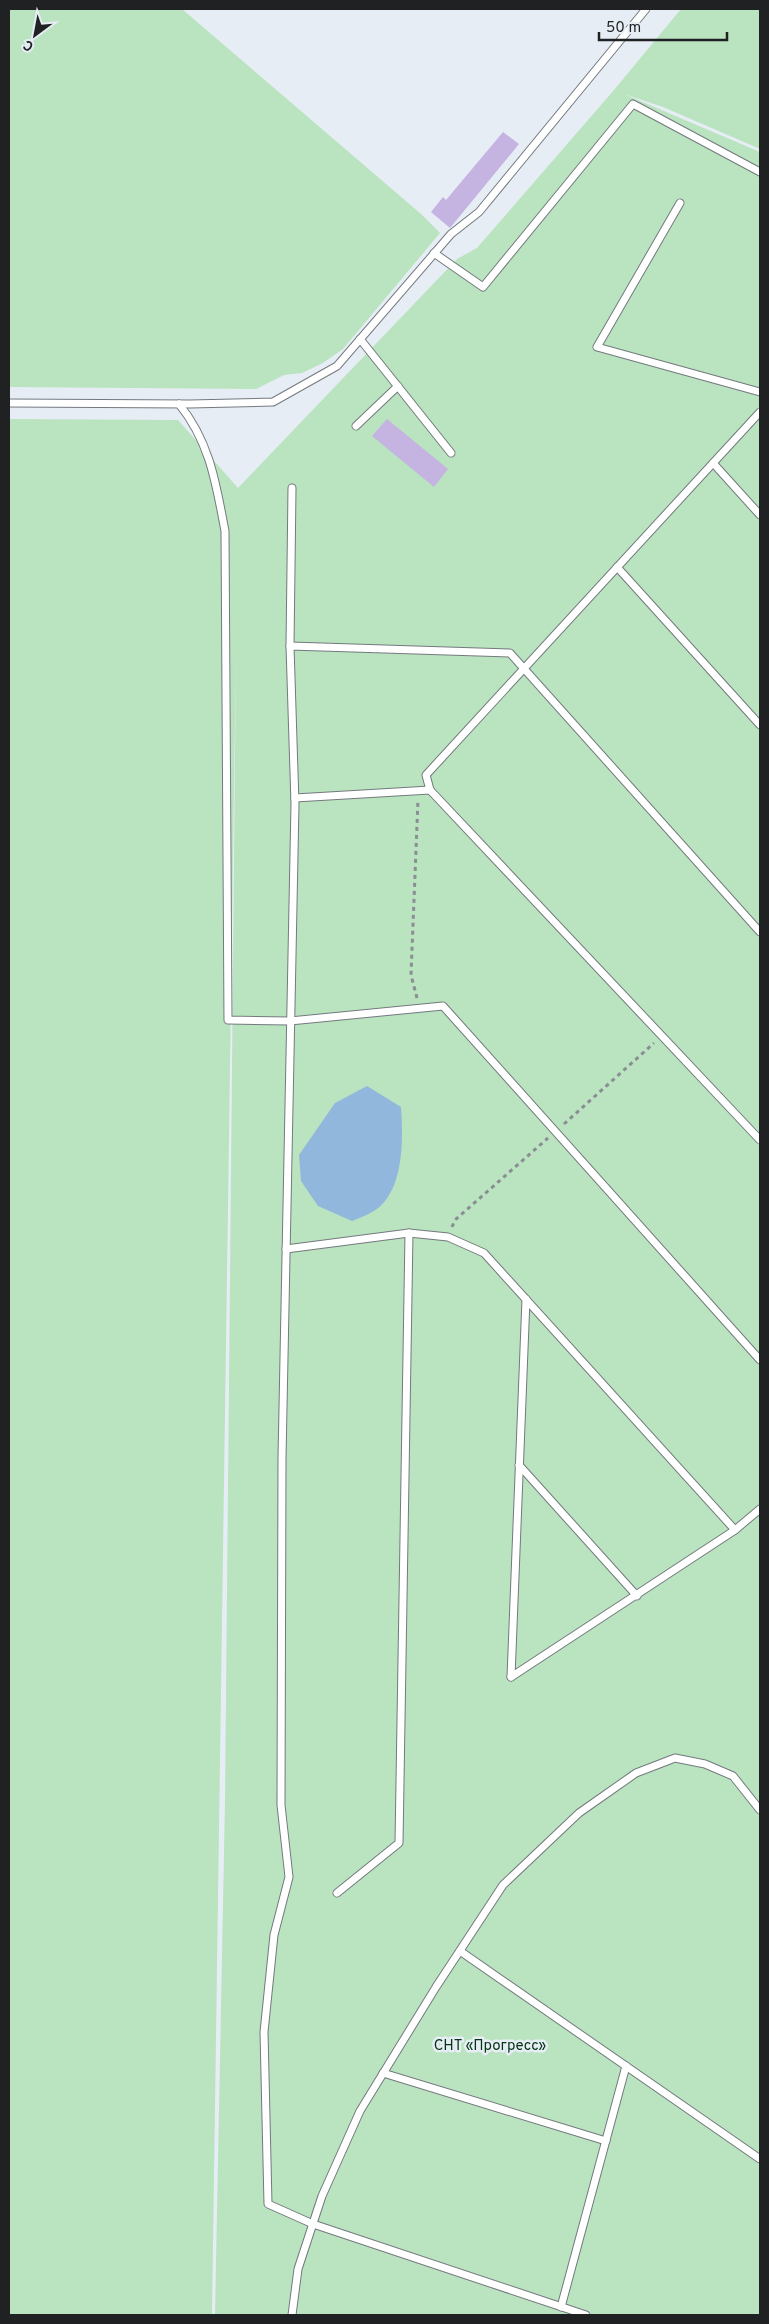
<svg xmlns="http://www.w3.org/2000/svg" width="769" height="2324" viewBox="0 0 769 2324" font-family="Overpass,sans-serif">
<rect width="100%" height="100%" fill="#e7edf5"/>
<!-- green -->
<g fill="#bae3bf">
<path d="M9,9H182L421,214L440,233L343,349L323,363L302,373L284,375L256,389L9,387Z"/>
<path d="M681,9H760V149L663,107L624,94L760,152V2315H215L225,1802L236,650L212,2315H9V419L178,420L238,488L457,259L477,248L614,90Z"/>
</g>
<!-- water -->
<path fill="#92b7dd" d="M367,1086L401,1107C403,1135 404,1178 385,1201C377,1212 364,1216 352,1221L318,1206L301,1181L299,1155L335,1103Z"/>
<!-- building -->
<g fill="#c5b3e2">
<path d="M503,132L519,144L450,228L431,212L443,197L446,200Z"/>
<path d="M387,419L448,469L434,487L372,436Z"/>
</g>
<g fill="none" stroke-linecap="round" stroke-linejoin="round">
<!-- service casing -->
<g stroke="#74797f" stroke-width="9">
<g id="service">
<path d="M680,203L597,347L760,392"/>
<path d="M434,253L483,287L633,104L760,172"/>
<path d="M360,339L451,453"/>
<path d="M9,403L190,404L273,402L337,366L451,234L479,212L646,9"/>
<path d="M179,404C210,442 216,484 225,531L228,1020L290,1021L443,1006L760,1360"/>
<path d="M356,426L398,386"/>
<path d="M713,463L760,515"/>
<path d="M617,567L760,725"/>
<path d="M290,646L292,488"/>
<path d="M430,790L426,775L760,412"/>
<path d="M295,798L430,790L760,1140"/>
<path d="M286,1249L409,1233L448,1237L484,1253L735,1530"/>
<path d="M519,1465L637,1596"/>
<path d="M511,1677L526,1299"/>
<path d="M511,1677L735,1530L760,1509"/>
<path d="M337,1893L399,1843L409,1233"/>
<path d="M460,1951L760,2159"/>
<path d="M383,2073L606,2141"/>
<path d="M561,2307L626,2066"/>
<path d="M292,2315L298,2269L322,2196L360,2111L436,1987L503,1885L579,1813L636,1773L675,1758L705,1764L733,1776L760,1810"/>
<path d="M586,2315L313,2224L268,2204L264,2032L274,1935L289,1877L281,1805L282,1458L295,804L290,646L510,653L760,932"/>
</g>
</g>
<!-- path -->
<g stroke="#8a8e94" stroke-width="3" stroke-dasharray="4 4" stroke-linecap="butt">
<path d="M417,998L411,975L418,800"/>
<path d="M564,1124L654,1043"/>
<path d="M452,1227L455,1220L548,1138"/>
</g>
<!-- service -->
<use href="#service" stroke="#fff" stroke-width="7"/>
</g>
<g text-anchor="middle" stroke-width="5" stroke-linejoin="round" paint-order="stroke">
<!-- park labels -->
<g font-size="15" fill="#033513" stroke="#e7edf5">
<text x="490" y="2050">СНТ «Прогресс»</text>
</g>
</g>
<!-- border -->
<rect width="769" height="2324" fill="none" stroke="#1f2123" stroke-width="20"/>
<!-- north arrow -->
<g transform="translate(35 35) rotate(212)" stroke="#e7edf5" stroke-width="4" paint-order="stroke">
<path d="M0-4L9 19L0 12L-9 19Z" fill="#1f2123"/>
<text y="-8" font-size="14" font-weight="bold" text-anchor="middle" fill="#1f2123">С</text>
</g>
<!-- scale -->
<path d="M599 32v8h128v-8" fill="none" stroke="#1f2123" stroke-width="2.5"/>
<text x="606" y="32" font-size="15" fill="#1f2123" stroke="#e7edf5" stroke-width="4" paint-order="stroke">50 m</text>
</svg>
